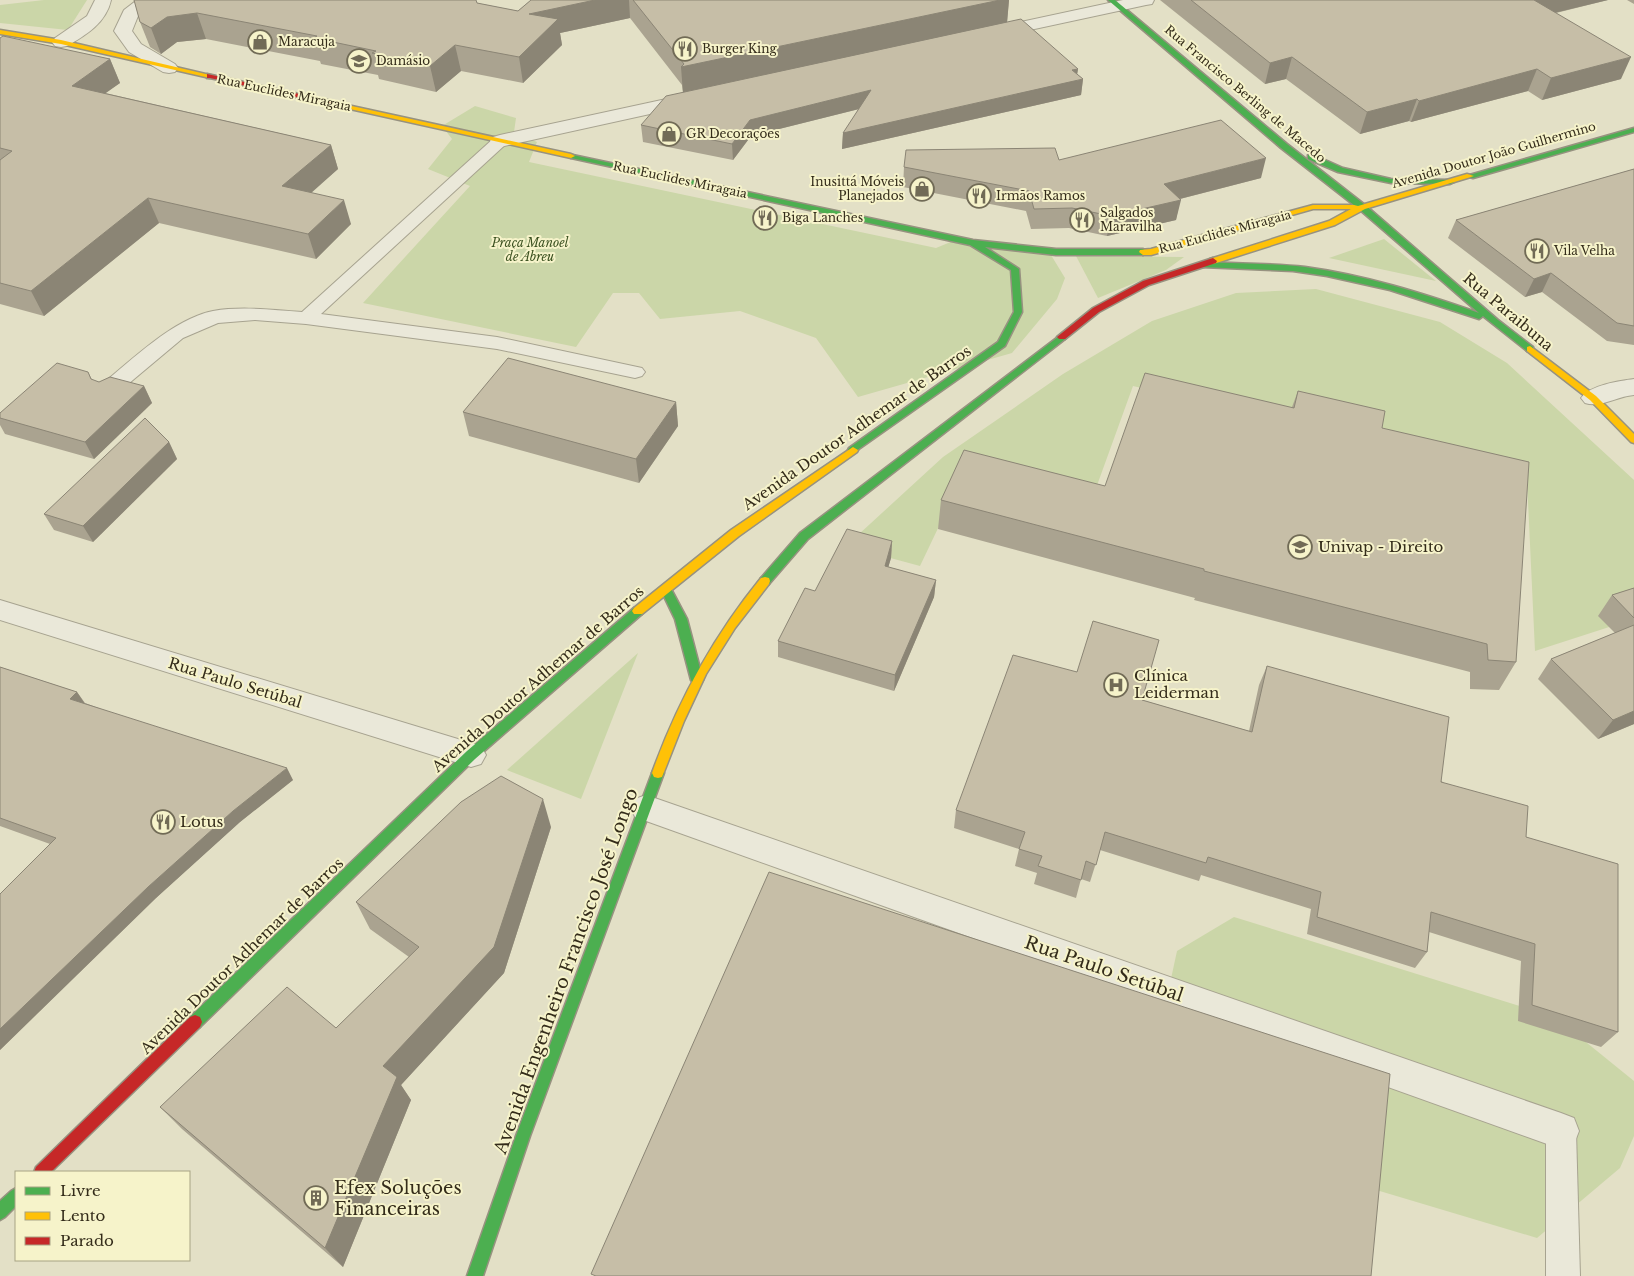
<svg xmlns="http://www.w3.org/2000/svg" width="1634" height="1276" viewBox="0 0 1634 1276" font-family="'Libre Baskerville',serif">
<rect width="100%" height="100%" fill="#e3e0c6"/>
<!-- green -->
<g fill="#cbd6a8">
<path d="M44,0H87L68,30L0,23V5Z"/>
<path d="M475,106L516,118L514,132L537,142L529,162L936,248L953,241L1051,255L1065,278L1057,299L1012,353L858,397L816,338L740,311L660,319L639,293H613L576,347L363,303L470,186L428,169L452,139L442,126Z"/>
<path d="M1384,239L1436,281L1329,258Z"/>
<path d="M1076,256L1184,257L1166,270L1098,298Z"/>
<path d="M1316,289L1440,322L1507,363L1634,480V619L1535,651L1527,480L1133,386L1087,513L961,480L920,566L846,546L943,457L1063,374L1152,321L1236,293Z"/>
<path d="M638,653L581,799L507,770Z"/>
<path d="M1234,917L1555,1017L1634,1081V1136L1620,1168L1537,1238L1276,1160L1164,1011L1177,951Z"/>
</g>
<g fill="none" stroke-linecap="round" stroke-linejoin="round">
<!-- lane casing -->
<g stroke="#a7a390" stroke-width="2">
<g id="lane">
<path d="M500,136L506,138L508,141L506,144L321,314L497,337L642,368L645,372L642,376L635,378L497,349L306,324L255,320L218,323L183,338L115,395L108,397L101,395L98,390L101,385C132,360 173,319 213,311C242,306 272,310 302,312L494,138Z"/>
<path d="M1561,1116L1572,1120L1576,1131L1580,1276H1546V1131L1550,1120Z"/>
</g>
</g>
<!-- street casing -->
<g stroke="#a7a390" stroke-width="2">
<g id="street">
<path d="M95,0H111C106,23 86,35 67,46L61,47L55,46L52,42L55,38L87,16Z"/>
<path d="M137,0H155L138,16L132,31L141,44L175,64L178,68L175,72L169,73L163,72L129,52L114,31L124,10Z"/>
<path d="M1123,0H1154L1152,4L1146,5L993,38L987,37L984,33L987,29L993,28Z"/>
<path d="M694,93L700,95L703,99L700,103L500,147L493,145L490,141L493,137L500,135Z"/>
<path d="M1634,379V395C1618,396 1601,408 1585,403L1581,398C1590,385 1619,381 1634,379Z"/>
<path d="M0,600L471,743L481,746L486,755L481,764L471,767L0,620Z"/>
<path d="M646,795L1561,1113L1574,1118L1579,1131L1574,1144L1561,1149L635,817L631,808L635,799Z"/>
</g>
</g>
<!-- fast casing -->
<g stroke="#979280" stroke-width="3">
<g id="fast">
<path d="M1108,0H1115L1287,144L1365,205L1498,320L1533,347V351H1527L1483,316L1479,319L1476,318L1390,290L1327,276L1293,271L1202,267V263L1205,262C1238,264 1272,263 1305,267C1364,275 1422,293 1479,313L1359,209L1281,148Z"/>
<path d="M1634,128V132L1473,178L1466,176Z"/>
<path d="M568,154L973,240L1056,249H1143L1147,252L1143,255H1056L985,247L1019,269L1022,312L1005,346L853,453L848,450L849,448L998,342L1014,312L1011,270L970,245L571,158L567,156Z"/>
<path d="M1308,155H1314L1343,168L1391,179L1450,180L1454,182L1450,184L1391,183L1338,172L1308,159Z"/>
<path d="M1062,334L1067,337L1065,339L808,539L769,584H761L760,581L761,578L800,533Z"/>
<path d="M665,584L669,585L687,619L703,680L701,683H693L691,680L675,619L660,588Z"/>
<path d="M638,607L642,608L644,611L642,614L475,759L200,1027L195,1029L190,1027L188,1022L190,1017L467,751L634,608Z"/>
<path d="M658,768L662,769L664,773L530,1136L483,1276H467L516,1136L652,773L654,769Z"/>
<path d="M16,1188V1206L5,1217L0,1220V1201L11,1191Z"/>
</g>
</g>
<!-- slow casing -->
<g stroke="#979280" stroke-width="3">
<g id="slow">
<path d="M0,30L61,40L214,76L210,78L61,44L0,34Z"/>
<path d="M338,103L571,154L575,156L571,158L341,107L337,105Z"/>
<path d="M1467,174L1474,176L1365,209L1335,225L1213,264L1209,261L1210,259L1329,221L1351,209H1313L1151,255H1143L1139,252L1140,250L1151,249L1313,205H1354L1358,206Z"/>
<path d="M1530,346L1596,396L1634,434V443L1631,442L1590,400L1527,351V347Z"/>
<path d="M853,447L858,450L857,452L739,536L642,614H634L632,611L634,608L731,530Z"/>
<path d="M765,577L769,578L770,581L769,584L735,628L706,674L684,721L662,777L658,778L654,777L652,773C678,701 713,637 761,578Z"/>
</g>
</g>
<!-- jam casing -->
<g stroke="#979280" stroke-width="3">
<g id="jam">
<path d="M207,74L341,103L345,105L341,107L210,78H207Z"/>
<path d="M1213,258L1217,261L1216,263L1149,285L1099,312L1065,339H1059L1057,337L1093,308L1143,281Z"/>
<path d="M195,1015L200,1017L202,1022L200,1027L51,1172H34L36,1167L190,1017Z"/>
</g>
</g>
<!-- lane -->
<use href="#lane" fill="#eae8d9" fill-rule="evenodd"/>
<!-- street -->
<use href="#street" fill="#eae8d9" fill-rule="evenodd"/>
<!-- fast -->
<use href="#fast" fill="#4caf50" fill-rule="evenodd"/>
<!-- slow -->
<use href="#slow" fill="#ffc107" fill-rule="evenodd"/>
<!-- jam -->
<use href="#jam" fill="#c62828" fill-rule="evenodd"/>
</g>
<!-- wall -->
<g fill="#aaa390">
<path d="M134,0L477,3L518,11L531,0H1009L1007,22L1078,69L1077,74L1083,79L1081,95L842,149L843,133L859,109L751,136L733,160L643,142L641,125L683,92L682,85L630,18L560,33L562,45L523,83L461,71L436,92L379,79L378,75L321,64L320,61L206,39L177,42L161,54L150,47L140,22Z"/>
<path d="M1160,0H1608L1556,13L1621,79L1542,100L1528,91L1411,122L1409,121L1360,134L1286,79L1265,84Z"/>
<path d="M1627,0H1634V4Z"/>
<path d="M0,38L110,59L120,83L105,93L331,145L338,169L311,192L351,224L316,259L159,223L44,316L0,304Z"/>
<path d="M1059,160L1261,178L1180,199L1176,220L1107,236L1069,228L1031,229L1026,211L903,187L904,167Z"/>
<path d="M1634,169V345L1607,341L1542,292L1525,297L1448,238L1456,220Z"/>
<path d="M88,372L92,380L99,382L144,386L152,403L94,459L5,434L0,425V413Z"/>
<path d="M1298,391L1516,662L1499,690L1470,689V672L1194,600L1195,598L938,529L941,500L1105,486L1292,407Z"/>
<path d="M676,402L678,426L639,483L469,436L463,412Z"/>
<path d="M169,442L177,459L93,542L54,530L44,514Z"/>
<path d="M892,541L891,558L888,567L936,580L934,597L894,691L778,657V641L815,591Z"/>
<path d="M1634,588V724L1598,739L1538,679L1551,659L1615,633L1598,616L1612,595Z"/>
<path d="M1267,666L1526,837L1618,1032L1601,1047L1518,1021L1521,961L1429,932L1427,952L1415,968L1307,934L1311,909L1201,875L1199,881L1100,850L1090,882L1081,879L1076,898L1034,884L1037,873L1015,866L1019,849L954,828L956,810L1142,700L1249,731L1259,685Z"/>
<path d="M0,667L77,692L85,703L293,780L240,822L156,898L0,1050V894L50,844L0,826Z"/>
<path d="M551,827L504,973L401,1085L411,1100L343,1267L182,1129L160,1107L336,1028L409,957L370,929L356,902Z"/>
</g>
<!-- shaded-wall -->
<g fill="#8b8575">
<path d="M595,0H629L630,18L560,33L562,45L523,83L519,57L529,14Z"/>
<path d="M1000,0H1009L1007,23L683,93L681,67Z"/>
<path d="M1533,0H1608L1525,20Z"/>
<path d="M197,13L206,39L177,42L161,54L151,28L167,17Z"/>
<path d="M455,45L461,71L436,92L430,66Z"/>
<path d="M1292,57L1286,79L1265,84L1270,63Z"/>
<path d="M1631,57L1621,79L1542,100L1551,78Z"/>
<path d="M110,59L120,83L82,110L72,86Z"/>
<path d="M1078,69L1076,81L1083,79L1081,95L842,149L843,133Z"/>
<path d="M1537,69L1528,91L1411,122L1419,101Z"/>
<path d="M871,90V106L751,136L733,160L732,144L750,120Z"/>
<path d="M1417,99L1409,121L1360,134L1367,112Z"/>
<path d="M331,145L338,169L291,211L282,186Z"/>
<path d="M1266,158L1261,178L1160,204L1164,184Z"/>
<path d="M148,198L159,223L44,316L31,291Z"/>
<path d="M344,200L351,224L316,259L308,234Z"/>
<path d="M1181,200L1176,220L1107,236L1111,216Z"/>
<path d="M1551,273L1542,292L1525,297L1534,279Z"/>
<path d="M144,386L152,403L94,459L85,442Z"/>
<path d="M676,402L678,426L639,483L636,459Z"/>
<path d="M169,442L177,459L93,542L83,526Z"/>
<path d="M892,541L891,558L884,582L885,566Z"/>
<path d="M936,580L934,597L894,691L895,675Z"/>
<path d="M77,692L85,704L70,699Z"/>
<path d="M1634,711V724L1598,739L1613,720Z"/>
<path d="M287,768L293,780L240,822L156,898L0,1050V1029L148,887L233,811Z"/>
<path d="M543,799L551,827L504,973L401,1085L411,1100L343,1267L325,1248L383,1066Z"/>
</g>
<!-- building -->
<g fill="#c6bea7" stroke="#8b8575">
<path d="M134,0H476L477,3L518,11L531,0H595L529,14L558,19L519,57L455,45L430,66L372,53L376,51L314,38L317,36L197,13L167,17L151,28L140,22Z"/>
<path d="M633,0H1000L681,67L684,64Z"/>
<path d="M1191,0H1534L1631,57L1551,78L1537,69L1419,101L1417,99L1367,112L1292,57L1270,63Z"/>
<path d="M1021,19L1078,69L1072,70L1083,79L843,133L871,90L750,120L732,144L641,125L666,96Z"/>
<path d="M3,36L110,59L72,86L331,145L282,186L344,200L308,234L148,198L31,291L0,283V160L12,151L0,148V38Z"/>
<path d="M1221,120L1266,158L1164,184L1181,200L1111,216L1072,208L1034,209L1029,191L904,167L906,150L1055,148L1059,160Z"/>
<path d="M1634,169V326L1617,323L1551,273L1534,279L1456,220Z"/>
<path d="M508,358L676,402L636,459L463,412Z"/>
<path d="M57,363L88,372L91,379L99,382L110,377L144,386L85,442L0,418V413Z"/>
<path d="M1145,373L1294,408L1298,391L1385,411L1382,428L1529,462L1516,662L1488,660L1487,644L1204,571V569L941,500L964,450L1105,486Z"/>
<path d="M145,418L169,442L83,526L44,514Z"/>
<path d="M847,529L892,541L885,566L936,580L895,675L778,641L805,588L815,591Z"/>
<path d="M1634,588V618L1612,595Z"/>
<path d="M1093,621L1159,640L1142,700L1252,732L1267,666L1449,717L1441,782L1528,806L1526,837L1618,864V1032L1532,1005L1535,944L1431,912L1427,952L1317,917L1321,892L1208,857L1206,863L1105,832L1096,865L1086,861L1081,880L1038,866L1042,856L1019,849L1025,832L956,810L1013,655L1077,672Z"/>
<path d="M1634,625V711L1613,720L1551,659Z"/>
<path d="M0,667L77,692L70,699L287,768L233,811L148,887L0,1029V894L56,838L0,818Z"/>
<path d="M501,776L543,799L494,947L383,1066L397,1077L325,1248L160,1107L287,987L336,1028L419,947L356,902L461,802Z"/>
<path d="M769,872L1390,1074L1371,1276H596L591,1274Z"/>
</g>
<!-- icons -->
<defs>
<g id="shop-ring" transform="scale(1.25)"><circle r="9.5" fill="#f6f3ca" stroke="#716b56" stroke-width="1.5"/><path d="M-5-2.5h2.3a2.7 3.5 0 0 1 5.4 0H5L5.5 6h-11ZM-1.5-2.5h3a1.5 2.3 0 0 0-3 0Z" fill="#716b56"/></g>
<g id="restaurant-ring" transform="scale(1.25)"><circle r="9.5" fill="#f6f3ca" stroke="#716b56" stroke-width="1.5"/><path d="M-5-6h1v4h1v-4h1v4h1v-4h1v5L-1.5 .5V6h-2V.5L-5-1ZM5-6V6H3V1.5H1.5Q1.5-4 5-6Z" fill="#716b56"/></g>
<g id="university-ring" transform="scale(1.25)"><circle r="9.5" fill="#f6f3ca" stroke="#716b56" stroke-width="1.5"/><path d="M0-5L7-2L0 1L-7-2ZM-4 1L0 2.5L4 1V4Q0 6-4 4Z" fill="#716b56"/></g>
<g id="hospital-ring" transform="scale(1.25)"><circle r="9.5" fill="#f6f3ca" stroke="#716b56" stroke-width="1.5"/><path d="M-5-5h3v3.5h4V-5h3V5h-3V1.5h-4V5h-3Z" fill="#716b56"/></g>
<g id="building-ring" transform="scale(1.25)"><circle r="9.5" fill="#f6f3ca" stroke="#716b56" stroke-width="1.5"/><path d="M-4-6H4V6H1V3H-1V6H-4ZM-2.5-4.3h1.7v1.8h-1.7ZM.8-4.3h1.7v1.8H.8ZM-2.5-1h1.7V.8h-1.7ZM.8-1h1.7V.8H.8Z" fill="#716b56"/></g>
</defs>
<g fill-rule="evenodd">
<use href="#shop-ring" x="260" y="42"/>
<use href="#restaurant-ring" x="685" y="49"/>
<use href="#university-ring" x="359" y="61"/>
<use href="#shop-ring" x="669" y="134"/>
<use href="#shop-ring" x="922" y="189"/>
<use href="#restaurant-ring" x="979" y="196"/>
<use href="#restaurant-ring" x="765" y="218"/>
<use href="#restaurant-ring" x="1082" y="220"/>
<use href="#restaurant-ring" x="1537" y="251"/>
<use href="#university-ring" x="1300" y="547"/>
<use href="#hospital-ring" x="1116" y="685"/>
<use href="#restaurant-ring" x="163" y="822"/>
<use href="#building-ring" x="316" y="1198"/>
</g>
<g text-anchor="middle" stroke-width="4" stroke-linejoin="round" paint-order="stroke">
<!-- far-poi labels -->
<g font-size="12" fill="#342c1a" stroke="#f6f3ca" text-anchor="start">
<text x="278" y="46">Maracuja</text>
<text x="702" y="53">Burger King</text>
<text x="376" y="65">Damásio</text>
<text x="686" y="138">GR Decorações</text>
<text x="904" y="186" text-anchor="end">Inusittá Móveis<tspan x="904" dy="14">Planejados</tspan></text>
<text x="996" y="200">Irmãos Ramos</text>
<text x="1100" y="217">Salgados<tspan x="1100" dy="14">Maravilha</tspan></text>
<text x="782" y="222">Biga Lanches</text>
<text x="1554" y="255">Vila Velha</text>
</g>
<!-- far-street labels -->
<g font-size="12" fill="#342c1a" stroke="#f6f3ca">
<text transform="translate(284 93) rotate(12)" y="4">Rua Euclides Miragaia</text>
<text transform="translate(1245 94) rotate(40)" y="4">Rua Francisco Berling de Macedo</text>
<text transform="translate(1494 155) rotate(-16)" y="4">Avenida Doutor João Guilhermino</text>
<text transform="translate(680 180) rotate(12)" y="4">Rua Euclides Miragaia</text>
<text transform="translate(1225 232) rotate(-15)" y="4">Rua Euclides Miragaia</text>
</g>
<!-- far-park labels -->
<g font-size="12" font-style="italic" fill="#3b5120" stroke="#f6f3ca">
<text x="530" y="247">Praça Manoel<tspan x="530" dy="14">de Abreu</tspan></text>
</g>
<!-- street labels -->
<g font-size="15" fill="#342c1a" stroke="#f6f3ca">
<text transform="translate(1508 312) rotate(40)" y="5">Rua Paraibuna</text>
<text transform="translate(857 428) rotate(-35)" y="5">Avenida Doutor Adhemar de Barros</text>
<text transform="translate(538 679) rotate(-41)" y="5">Avenida Doutor Adhemar de Barros</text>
<text transform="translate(235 683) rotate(17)" y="5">Rua Paulo Setúbal</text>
<text transform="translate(242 956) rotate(-44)" y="5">Avenida Doutor Adhemar de Barros</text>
</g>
<!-- poi labels -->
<g font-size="15" fill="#342c1a" stroke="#f6f3ca" text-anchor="start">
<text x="1318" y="552">Univap - Direito</text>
<text x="1134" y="681">Clínica<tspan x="1134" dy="17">Leiderman</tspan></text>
<text x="180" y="827">Lotus</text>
</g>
<!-- near-street labels -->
<g font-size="18" fill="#342c1a" stroke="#f6f3ca">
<text transform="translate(1104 969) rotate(19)" y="6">Rua Paulo Setúbal</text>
<text transform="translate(566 971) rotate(-70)" y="6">Avenida Engenheiro Francisco José Longo</text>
</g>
<!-- near-poi labels -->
<g font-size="18" fill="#342c1a" stroke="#f6f3ca" text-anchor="start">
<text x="334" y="1194">Efex Soluções<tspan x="334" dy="21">Financeiras</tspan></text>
</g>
</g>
<!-- legend -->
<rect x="15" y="1171" width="175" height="90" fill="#f6f3ca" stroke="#a8a384"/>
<rect x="25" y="1187" width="25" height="8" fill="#4caf50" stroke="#a8a384"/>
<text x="60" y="1196" font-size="15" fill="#342c1a">Livre</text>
<rect x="25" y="1212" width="25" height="8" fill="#ffc107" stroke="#a8a384"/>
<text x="60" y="1221" font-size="15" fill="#342c1a">Lento</text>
<rect x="25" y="1237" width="25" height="8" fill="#c62828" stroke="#a8a384"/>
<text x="60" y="1246" font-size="15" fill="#342c1a">Parado</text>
</svg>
